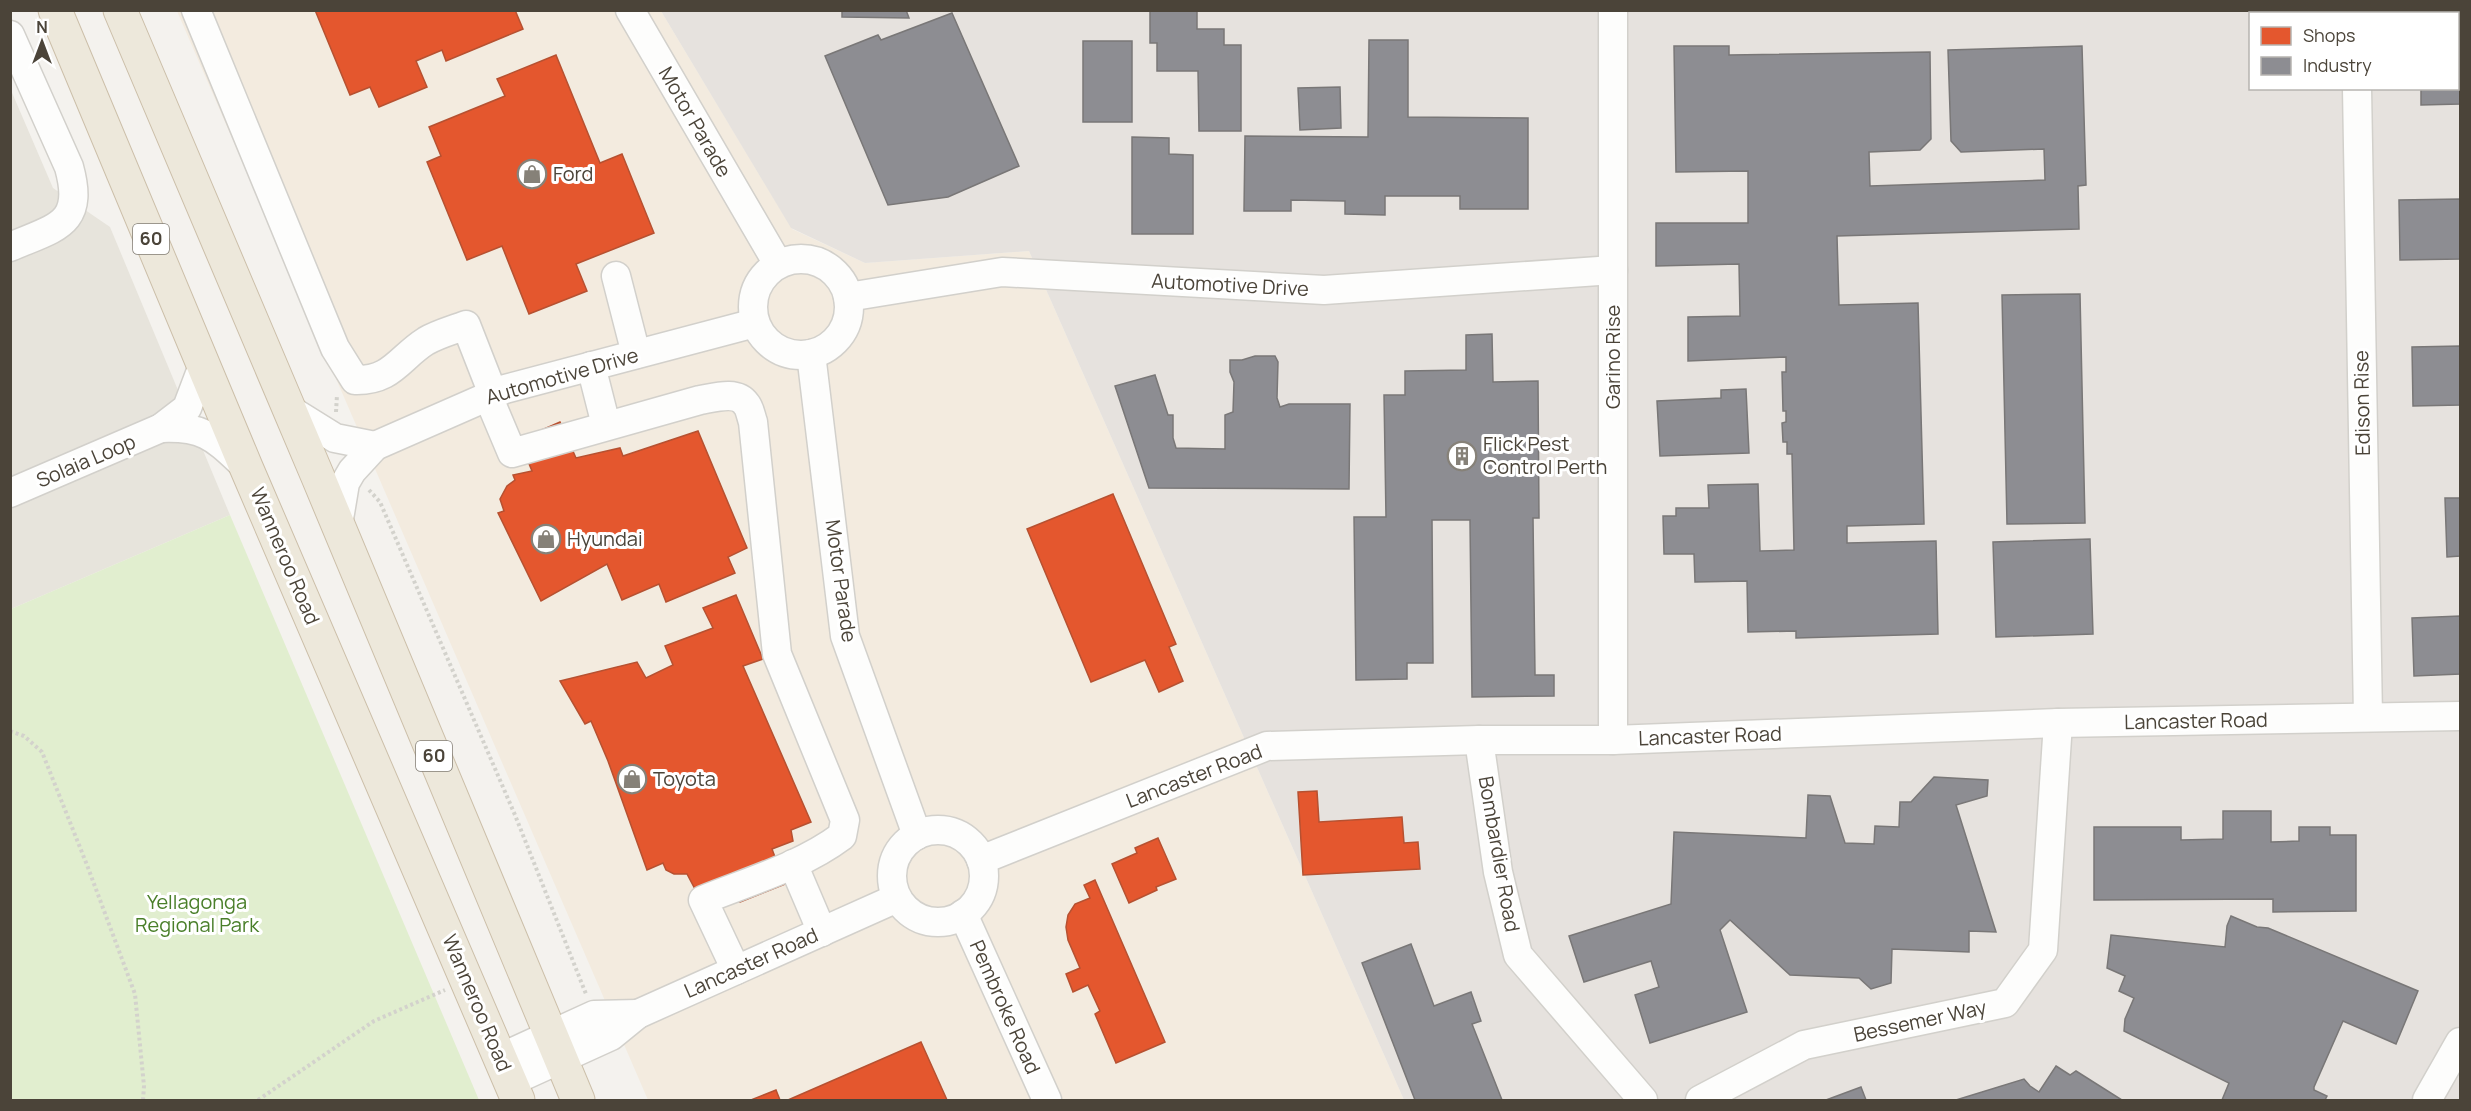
<svg xmlns="http://www.w3.org/2000/svg" width="2471" height="1111" viewBox="0 0 2471 1111" font-family="Manrope,sans-serif">
<rect width="100%" height="100%" fill="#f4f2ee"/>
<!-- residential -->
<path fill="#e7e4dc" d="M10,88L53,188L110,227L230,515L11,609Z"/>
<!-- commercial -->
<path fill="#f3ebdf" d="M177,11H661L792,229L865,263L1029,251L1404,1100H648Z"/>
<!-- industrial -->
<path fill="#e6e2de" fill-rule="evenodd" d="M661,11H2460V1100H1404L1029,251L865,263L791,228ZM2250,14H2458V88H2250Z"/>
<!-- green -->
<path fill="#e1eecf" d="M230,515L479,1100H11V609Z"/>
<!-- shops -->
<g fill="#e4572e" stroke="#b65131" stroke-width="1.5">
<path d="M315,10H515L523,29L446,61L442,50L416,61L427,87L379,107L370,87L350,95Z"/>
<path d="M556,55L600,163L622,154L654,233L576,264L587,291L529,314L502,246L467,260L427,162L441,156L429,127L505,96L497,79Z"/>
<path d="M560,422L576,458L620,448L623,456L698,431L747,548L728,557L735,573L666,602L659,584L622,600L607,564L541,601L498,513L504,511L500,499L507,486L515,480L513,475L532,471L519,440Z"/>
<path d="M1113,494L1176,644L1169,647L1183,681L1159,692L1145,660L1091,682L1027,529Z"/>
<path d="M736,595L763,659L743,666L811,822L791,830L793,841L772,849L785,884L740,902L730,875L695,889L687,874H674L666,870L663,863L647,870L608,761L591,721L585,724L560,681L637,662L646,678L673,665L665,646L713,628L703,608Z"/>
<path d="M1317,791L1319,822L1402,817L1404,843L1418,842L1420,869L1303,875L1298,792Z"/>
<path d="M1158,838L1176,879L1156,887L1157,890L1129,903L1112,864L1137,853L1135,848Z"/>
<path d="M1095,880L1165,1042L1116,1063L1095,1014L1100,1011L1088,985L1073,992L1066,974L1080,968L1068,940L1066,927L1068,915L1075,904L1090,898L1084,885Z"/>
<path d="M921,1042L947,1100H788Z"/>
<path d="M776,1090L780,1100H751Z"/>
</g>
<!-- industry -->
<g fill="#8d8d92" stroke="#797777" stroke-width="1.5">
<path d="M842,10H906L909,18L842,17Z"/>
<path d="M1150,10H1197V29H1224V45H1241V131H1199L1198,71H1157V43H1150Z"/>
<path d="M952,13L1019,166L948,197L888,205L825,56L878,35L881,40Z"/>
<path d="M2458,36H2460V104L2421,105V88H2458Z"/>
<path d="M1369,40H1408V117L1528,118V209H1460V196H1385V215L1345,214V201L1291,200V211H1244L1245,136L1368,137Z"/>
<rect x="1083" y="41" width="49" height="81"/>
<path d="M1674,46H1729V55L1930,52L1931,139L1920,150L1869,152L1870,186L2045,180L2044,149L1961,152L1951,141L1948,50L2082,46L2086,185L2078,186L2079,229L1837,236L1839,305L1918,303L1924,524L1847,526V543L1936,541L1938,634L1796,638V631L1748,632L1747,581L1695,582L1694,554H1664L1663,516H1676V508H1709L1708,485L1758,484L1760,551L1794,550L1792,454H1787V442H1783L1782,423L1786,422V411H1783L1782,372H1786V357L1688,361V317L1740,316L1739,264L1656,266V223H1748V171L1676,172Z"/>
<path d="M1340,87L1341,128L1300,130L1298,88Z"/>
<path d="M1132,137L1169,138V154L1193,155V234H1132Z"/>
<path d="M2460,199V259L2400,260L2399,200Z"/>
<path d="M2080,294L2085,523L2007,524L2002,295Z"/>
<path d="M1492,334L1493,382L1538,381L1539,518H1533L1535,675H1554V696L1472,697L1470,520H1432L1433,663H1407V679L1356,680L1354,517H1386L1384,395H1405V371L1466,370V335Z"/>
<path d="M2460,346V405L2413,406L2412,347Z"/>
<path d="M1255,356H1275L1278,362L1277,398L1280,407L1289,404H1350L1349,489L1149,488L1115,386L1155,375L1168,415H1173V438L1176,448L1225,449V415L1233,412L1234,382L1230,372V360H1242Z"/>
<path d="M1746,389L1749,453L1660,456L1657,401L1721,398V390Z"/>
<path d="M2445,498H2460V556L2447,557Z"/>
<path d="M2090,539L2093,634L1996,637L1993,542Z"/>
<path d="M2460,616V674L2414,676L2412,618Z"/>
<path d="M1934,777L1988,780L1987,796L1956,805L1996,932L1969,931V952L1892,949L1891,983L1871,989L1859,978L1790,975L1730,920L1720,930L1747,1012L1650,1043L1635,995L1659,987L1651,961L1584,982L1569,936L1671,904L1674,832L1806,838L1808,795L1830,796L1845,843L1874,844L1875,826L1899,827L1900,802H1911Z"/>
<path d="M2223,811H2271V842L2299,841V827H2330V835H2356V911L2273,912V899L2094,900V827H2181V840L2223,839Z"/>
<path d="M2231,916L2257,927L2268,928L2418,991L2396,1044L2343,1021L2314,1087V1090L2327,1096L2325,1100H2222L2229,1083L2124,1031L2125,1019L2134,998L2119,991L2125,976L2107,968L2111,935L2225,947L2227,926Z"/>
<path d="M1411,944L1434,1006L1471,992L1481,1021L1472,1024L1502,1100H1415L1362,963Z"/>
<path d="M2056,1066L2070,1075L2076,1071L2122,1100H1956L2024,1079L2030,1086L2039,1092Z"/>
<path d="M1861,1087L1866,1100H1826Z"/>
</g>
<g fill="none" stroke-linecap="round" stroke-linejoin="round">
<!-- minor casing -->
<g stroke="#d2d0cb" stroke-width="31">
<g id="minor">
<path d="M196,10L335,348L355,380C392,381 399,358 426,341C438,334 453,330 466,325L493,394"/>
<path d="M630,10L778,264"/>
<path d="M1613,10V740"/>
<path d="M2356,10V14"/>
<path d="M10,35L69,167C85,225 56,227 10,247"/>
<path d="M2357,88L2368,717"/>
<circle cx="801" cy="307" r="48"/>
<path d="M616,276L636,354"/>
<path d="M848,297L1002,272L1324,290L1613,270"/>
<path d="M811,354L845,636L917,835"/>
<path d="M591,366L606,425"/>
<path d="M488,396L512,453L700,400C713,398 737,390 746,404C750,408 751,417 753,422L777,654L845,820L842,836C802,866 750,881 703,900L736,970"/>
<path d="M290,410L335,438L375,446"/>
<path d="M161,428C205,426 215,438 245,466"/>
<path d="M10,493L161,428L187,408L204,363"/>
<path d="M338,525L345,483L352,471L375,446L505,389L755,323"/>
<path d="M1479,740L1498,872L1518,955L1643,1100"/>
<circle cx="938" cy="876" r="46"/>
<path d="M981,860L1267,746L1479,740H1613L2058,723L2460,716"/>
<path d="M793,864L822,932"/>
<path d="M963,914L1047,1100"/>
<path d="M500,1058L594,1015L638,1014"/>
<path d="M510,1082L611,1036L638,1014L897,898"/>
<path d="M1700,1100L1804,1045L2005,1003L2043,950L2058,723"/>
<path d="M2427,1100L2460,1042"/>
</g>
</g>
<!-- highway casing -->
<g stroke="#ccbfa9" stroke-width="35">
<g id="highway">
<path d="M55,10L246,467L518,1100"/>
<path d="M120,10L318,477L578,1100"/>
</g>
</g>
<!-- path -->
<g stroke="#d3d2cc" stroke-width="4" stroke-dasharray="3 3" stroke-linecap="butt">
<path d="M336,412L337,395"/>
<path d="M369,490L380,502L515,815L586,994"/>
<path d="M10,731L24,736L42,752L87,865L135,994L144,1086L143,1100"/>
<path d="M258,1100L374,1021L445,990"/>
</g>
<!-- minor -->
<use href="#minor" stroke="#fdfdfc" stroke-width="28"/>
<!-- highway -->
<use href="#highway" stroke="#ede8db" stroke-width="33"/>
</g>
<!-- icons -->
<defs>
<g id="shop-ring" transform="scale(1.5)"><circle r="9.5" fill="#fff" stroke="#868178" stroke-width="1.5"/><path d="M-5-2.5h2.3a2.7 3.5 0 0 1 5.4 0H5L5.5 6h-11ZM-1.5-2.5h3a1.5 2.3 0 0 0-3 0Z" fill="#868178"/></g>
<g id="building-ring" transform="scale(1.5)"><circle r="9.5" fill="#fff" stroke="#868178" stroke-width="1.5"/><path d="M-4-6H4V6H1V3H-1V6H-4ZM-2.5-4.3h1.7v1.8h-1.7ZM.8-4.3h1.7v1.8H.8ZM-2.5-1h1.7V.8h-1.7ZM.8-1h1.7V.8H.8Z" fill="#868178"/></g>
</defs>
<g fill-rule="evenodd">
<use href="#shop-ring" x="532" y="174"/>
<use href="#building-ring" x="1462" y="456"/>
<use href="#shop-ring" x="546" y="539"/>
<use href="#shop-ring" x="632" y="779"/>
</g>
<g text-anchor="middle" stroke-width="6" stroke-linejoin="round" paint-order="stroke">
<!-- shield labels -->
<g fill="#fff" stroke="#817c74" stroke-width="1.5">
<rect x="133" y="224" width="36" height="30" rx="4.5"/>
<rect x="416" y="741" width="36" height="30" rx="4.5"/>
</g>
<g font-size="18" font-weight="bold" fill="#4b4439">
<text x="151" y="245">60</text>
<text x="434" y="762">60</text>
</g>
<!-- street labels -->
<g font-size="20" fill="#4b4439" stroke="#fff">
<text transform="translate(695 122) rotate(60)" y="7">Motor Parade</text>
<text transform="translate(1230 285) rotate(3)" y="7">Automotive Drive</text>
<text transform="translate(1613 357) rotate(-90)" y="7">Garino Rise</text>
<text transform="translate(562 376) rotate(-16)" y="7">Automotive Drive</text>
<text transform="translate(2362 403) rotate(-91)" y="7">Edison Rise</text>
<text transform="translate(86 461) rotate(-23)" y="7">Solaia Loop</text>
<text transform="translate(285 556) rotate(67)" y="7">Wanneroo Road</text>
<text transform="translate(841 581) rotate(82)" y="7">Motor Parade</text>
<text transform="translate(2196 721) rotate(-1)" y="7">Lancaster Road</text>
<text transform="translate(1710 736) rotate(-2)" y="7">Lancaster Road</text>
<text transform="translate(1194 776) rotate(-21)" y="7">Lancaster Road</text>
<text transform="translate(1499 854) rotate(80)" y="7">Bombardier Road</text>
<text transform="translate(751 963) rotate(-24)" y="7">Lancaster Road</text>
<text transform="translate(477 1003) rotate(67)" y="7">Wanneroo Road</text>
<text transform="translate(1005 1007) rotate(66)" y="7">Pembroke Road</text>
<text transform="translate(1920 1021) rotate(-12)" y="7">Bessemer Way</text>
</g>
<!-- poi labels -->
<g font-size="20" fill="#4b4439" stroke="#fff" text-anchor="start">
<text x="553" y="181">Ford</text>
<text x="1483" y="451">Flick Pest<tspan x="1483" dy="23">Control Perth</tspan></text>
<text x="567" y="546">Hyundai</text>
<text x="653" y="786">Toyota</text>
</g>
<!-- park labels -->
<g font-size="20" fill="#4a7f2a" stroke="#fff">
<text x="197" y="909">Yellagonga<tspan x="197" dy="23">Regional Park</tspan></text>
</g>
</g>
<!-- border -->
<rect width="2471" height="1111" fill="none" stroke="#4b4439" stroke-width="24"/>
<!-- legend -->
<rect x="2249" y="12" width="210" height="78" fill="#ffffff" stroke="#b7b4b0" stroke-width="1.5"/>
<rect x="2261" y="27" width="30" height="18" fill="#e4572e" stroke="#b7b4b0" stroke-width="1.5"/>
<text x="2303" y="42" font-size="18" fill="#4b4439">Shops</text>
<rect x="2261" y="57" width="30" height="18" fill="#8d8d92" stroke="#b7b4b0" stroke-width="1.5"/>
<text x="2303" y="72" font-size="18" fill="#4b4439">Industry</text>
<!-- north arrow -->
<g transform="translate(42 42)" stroke="#ffffff" stroke-width="4.5" paint-order="stroke">
<path d="M0-4.5L10 22L0 15L-10 22Z" fill="#4b4439"/>
<text y="-9" font-size="16" font-weight="bold" text-anchor="middle" fill="#4b4439">N</text>
</g>
</svg>
